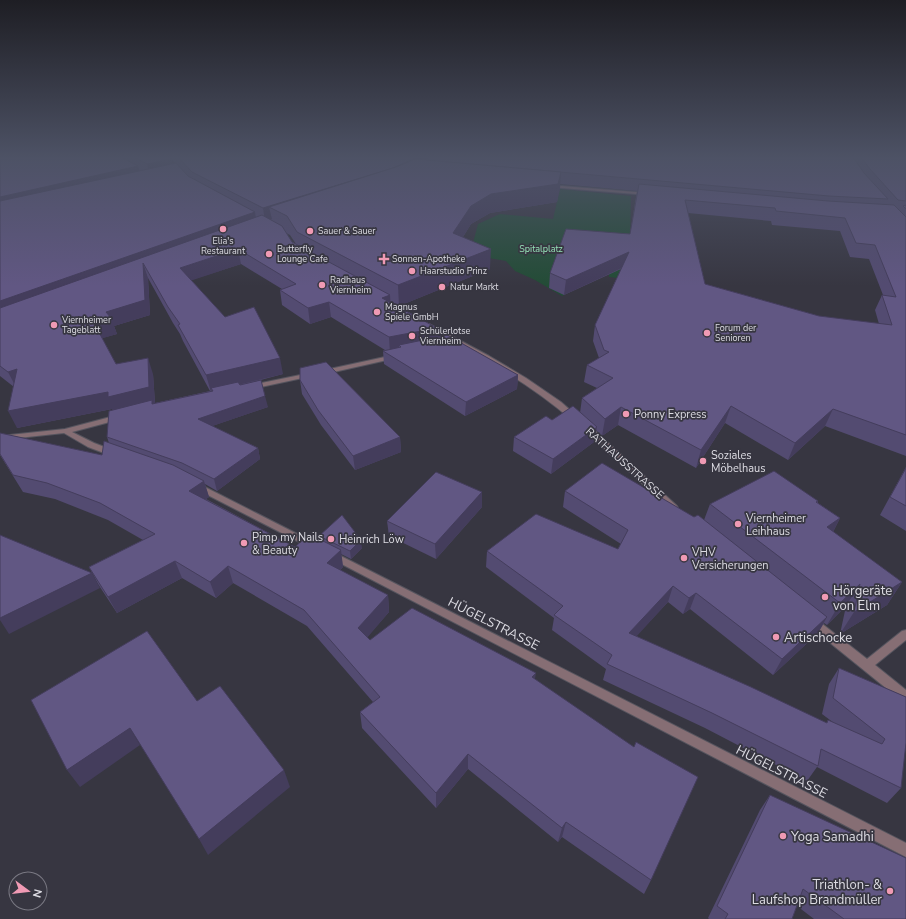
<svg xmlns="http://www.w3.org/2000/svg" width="906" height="919" viewBox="0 0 906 919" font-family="'Nunito Sans',sans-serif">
<rect width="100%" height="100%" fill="#373641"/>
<!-- green -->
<path fill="#234c36" d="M560,189L631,196L630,243L626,279L609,277V272L564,286L574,290L562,296L535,280L515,271L506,261L489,258L473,243L478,224L500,214L553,219Z"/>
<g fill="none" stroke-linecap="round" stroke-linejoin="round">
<!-- minor casing -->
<g stroke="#55545e" stroke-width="2">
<g id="minor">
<path d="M550,185L648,193L650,194L648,195L549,187Z"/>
<path d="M429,324L489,356L526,378L561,402L579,418L575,420H572C528,382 478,355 427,327L426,326Z"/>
<path d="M394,355L396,356V358L325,374L322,372L325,370Z"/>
<path d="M310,373L313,375L312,376L252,389L249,387L252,385Z"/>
<path d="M118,415L122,417L121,419L72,432L94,443L115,451L116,453L112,456L88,447L64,433L0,440V436L65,429Z"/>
<path d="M585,427H591L677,506L678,508L677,510H671L585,431L584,429Z"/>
<path d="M197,483L315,543L317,545L315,547H309L194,488L193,486L194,484Z"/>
<path d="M333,552L906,843V857L330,558L328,556L330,554Z"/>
<path d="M812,618L816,619L867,659L902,631L906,630V640L875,665L906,690V702L902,701L808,625L807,622L808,619Z"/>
</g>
</g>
<!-- minor -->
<use href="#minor" fill="#866e74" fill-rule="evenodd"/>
</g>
<!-- wall -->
<g fill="#534b71" fill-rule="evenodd">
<path d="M0,157H906V456L825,426L788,460L725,423L696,468L618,425L602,436L596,430L594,442L551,474L513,451L514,437L552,420L580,413L582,398L597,388L584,382L587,365L599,358L593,341L595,325L621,269L564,295L549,288L550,273L630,234L637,191L560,184L557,202L490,213L471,224L463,237L490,269L399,306L391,301V302L437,328L438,337L518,375L517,389L465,416L384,364L383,351L385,350L331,317L310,324L282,305L280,290L282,289L241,264L191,280L225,317L283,374L246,384L268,407L212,426L258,448L260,459L217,491L205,484L209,497L206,499L295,547L320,540L319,536L362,548L351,559L341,554L343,567L340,570L388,595L389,612L367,637L370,640L535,679L651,880L644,894L562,837L558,842L468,769L436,808L362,728L360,712L373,702L307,626L233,583L216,598L182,578L117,613L98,584L89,567L143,540L108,520L55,499L23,492L0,455V433L102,455L109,443L107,437L113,410L112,409L17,428L14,387L0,376ZM171,159L175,163L172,164ZM688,213L771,221L772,225L840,231L850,257L869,259L883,295H882L875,310L879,324L819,316L705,284ZM286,233L290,235L296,244L292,242ZM148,278L173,323L180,334L183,341L210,391L155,403L153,374L116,364L102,338L117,334L114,326L150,315Z"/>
<path d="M300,380L400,437L401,452L355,470L321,425L302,394Z"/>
<path d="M906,467V531L880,515Z"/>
<path d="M565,491L694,517L704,520L710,504L818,501V503L840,518L833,532L902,582L887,605L840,634L846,606L827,625L824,623L818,633L773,675L690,609L683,614L668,602L636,636L826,723L828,720L834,723L822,714L829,684L839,668L906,697L901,788L887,803L817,767L807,781L705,728L603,680L606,669L552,630L554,618L486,567L487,551L618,549L621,544L563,507Z"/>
<path d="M482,507L436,559L389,536L387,521Z"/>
<path d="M770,795L906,919H814L797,906L792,919H709L708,918L760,810Z"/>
</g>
<!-- shaded-wall -->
<g fill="#443d5c">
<path d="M418,157H443L269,207L272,219L265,221L263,208Z"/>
<path d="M171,159L174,170L150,175L147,164Z"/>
<path d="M138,166L142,177L0,210V197Z"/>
<path d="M561,172L560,189L557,202L490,213L471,224L453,253V233L471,206L491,194Z"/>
<path d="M255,212L257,225L143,263L148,278L150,315L114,326L117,334L100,339L94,323L0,319V301Z"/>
<path d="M238,249L241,264L184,283L180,268Z"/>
<path d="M491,249L490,269L399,306L398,285Z"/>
<path d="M629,252L626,266L564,295L566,280Z"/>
<path d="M390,295L391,310L382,298Z"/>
<path d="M329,302L331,317L310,324L308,308Z"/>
<path d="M437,328L438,343L399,345V352L390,354L389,337Z"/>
<path d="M148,358L153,374L155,404L115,414L112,409L17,428L8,411Z"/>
<path d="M280,358L283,374L213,391L211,388L212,392H211L206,375Z"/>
<path d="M17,369V389L8,372Z"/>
<path d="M518,375L517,389L465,416L466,402Z"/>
<path d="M265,396L268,407L201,430L198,419Z"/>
<path d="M731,406L725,423L696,468L701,450Z"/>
<path d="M621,407L618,425L602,436L605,419Z"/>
<path d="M833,409L825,426L788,460L795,443Z"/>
<path d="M597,427L594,442L551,474L553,459Z"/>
<path d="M400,437L401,452L355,470L353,456Z"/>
<path d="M258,448L260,459L217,491L214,479Z"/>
<path d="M204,481L209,497L195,507L189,491Z"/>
<path d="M482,492V507L436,559L435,544Z"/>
<path d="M840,518L829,540L827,527Z"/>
<path d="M361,540L362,548L351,559L350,551Z"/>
<path d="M341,550L343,567L330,580L327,563Z"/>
<path d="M175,561L182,578L117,613L108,597Z"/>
<path d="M228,566L233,583L216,598L210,582Z"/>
<path d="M92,573L100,588L9,634L0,620V618Z"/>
<path d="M902,582L887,605L840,634L854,612Z"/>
<path d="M860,584L846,606L827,625L840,603Z"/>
<path d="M673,586L668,602L625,649L629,633Z"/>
<path d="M696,593L690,609L683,614L689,598Z"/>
<path d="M388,595L389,612L361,645L358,628Z"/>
<path d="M827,617L818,633L773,675L782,659Z"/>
<path d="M536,673L533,690L532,677Z"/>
<path d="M130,728L140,745L80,787L67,770Z"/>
<path d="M468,754V769L436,808V793Z"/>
<path d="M284,770L290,787L208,855L199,839Z"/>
<path d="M566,822L562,837L558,842L562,828Z"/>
</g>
<!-- building -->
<g fill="#615783" stroke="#443d5c" fill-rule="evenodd">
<path d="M0,157H121L138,166L0,197Z"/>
<path d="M134,157H170L171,159L147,164Z"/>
<path d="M178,157H418L393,168L263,208L192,172Z"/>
<path d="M430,157H853L864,173L888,199L829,196L425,160Z"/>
<path d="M861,157H906V201L898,200L870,169Z"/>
<path d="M415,159L561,172L558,184L491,194L471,206L453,233L491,249L398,285L297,232L287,216L269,207L396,167Z"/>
<path d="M176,163L188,176L255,212L0,301V201Z"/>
<path d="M639,184L828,201L894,205L906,217V435L833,409L795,443L731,406L701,450L621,407L605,419L582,398L613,378L587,365L609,352L604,350L595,325L629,252L566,280L550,273L566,229L630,234ZM685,200L775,208L776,211L845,218L856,243L875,245L896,297L882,295L892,325L819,316L705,284Z"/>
<path d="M906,205V209L903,206Z"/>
<path d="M262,215L282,226L292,242L390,295L382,298L437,328L389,337L329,302L308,308L280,290L296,284L238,249L180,268L225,317L254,307L280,358L206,375L178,325L180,324L168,307L143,263L145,300L106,312L111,318L94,323L116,364L148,358L149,387L108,397V392L8,411L17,369L8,372L0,366V308Z"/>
<path d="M447,335L518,375L466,402L383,351L401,347L399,345Z"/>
<path d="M326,362L400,437L353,456L318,410L300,380V368Z"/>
<path d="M261,380L265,396L198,419L258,448L214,479L182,463L107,437L109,411L152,400V404L213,391L211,388L238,382L240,385Z"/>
<path d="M573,406L597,427L553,459L514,437L546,416L552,420Z"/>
<path d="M0,433L102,455L104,441L173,465L204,481L189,491L295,547L309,534L341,550L327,563L388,595L358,628L370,640L412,608L536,673L532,677L634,747L636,742L698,777L651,880L566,822L562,828L468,754L436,793L360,712L380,697L304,610L228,566L210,582L175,561L108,597L89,567L155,534L100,503L47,483L13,475L0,454Z"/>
<path d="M602,463L694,517L698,515L827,617L782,659L696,593L689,598L673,586L629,633L751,687L827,723L828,720L882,744L885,739L833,698L839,668L906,697V743L901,788L821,749L818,766L712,713L607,664L612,655L554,615L563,606L487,551L536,514L618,549L628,530L565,491Z"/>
<path d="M906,468V506L890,497Z"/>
<path d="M774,471L818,501L816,502L840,518L827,527L902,582L854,612L860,584L840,603L710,504Z"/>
<path d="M436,472L482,492L435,544L387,521Z"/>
<path d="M342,515L361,540L350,551L319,536Z"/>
<path d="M0,535L92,573L0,618Z"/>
<path d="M147,631L197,701L220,686L284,770L199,839L130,728L67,770L31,700Z"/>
<path d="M770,795L906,858V919H844L803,889L792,919H725L728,914L717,906Z"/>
</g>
<!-- sky -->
<linearGradient id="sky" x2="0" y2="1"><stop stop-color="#1e1e24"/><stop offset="0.55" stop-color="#4d5265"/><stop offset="1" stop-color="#4d5265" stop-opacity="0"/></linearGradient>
<rect width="906" height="286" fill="url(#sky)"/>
<!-- markers -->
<g fill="#f09ab4" stroke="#373641" stroke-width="1.5">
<circle cx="223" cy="229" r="4"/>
<circle cx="310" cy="231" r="4"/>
<circle cx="269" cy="254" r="4"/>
<path d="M382 253h4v4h4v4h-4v4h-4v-4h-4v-4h4z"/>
<circle cx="412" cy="271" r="4"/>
<circle cx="322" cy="285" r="4"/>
<circle cx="442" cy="287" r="4"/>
<circle cx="377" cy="312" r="4"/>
<circle cx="54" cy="325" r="4"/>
<circle cx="707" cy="333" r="4"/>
<circle cx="412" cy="336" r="4"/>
<circle cx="626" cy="414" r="4"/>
<circle cx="703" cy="461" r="4"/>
<circle cx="738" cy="524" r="4"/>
<circle cx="331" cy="539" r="4"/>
<circle cx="244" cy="543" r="4"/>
<circle cx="684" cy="558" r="4"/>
<circle cx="825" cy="597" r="4"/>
<circle cx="776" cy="637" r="4"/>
<circle cx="783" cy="836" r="4"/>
<circle cx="890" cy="891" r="4"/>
</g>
<g text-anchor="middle" stroke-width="3.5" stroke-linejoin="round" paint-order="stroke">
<!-- far-poi labels -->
<g font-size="9" fill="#dddce3" stroke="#373641" text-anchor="start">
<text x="318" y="234">Sauer &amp; Sauer</text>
<text x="223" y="244" text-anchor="middle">Elia's<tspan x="223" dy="10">Restaurant</tspan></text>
<text x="277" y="252">Butterfly<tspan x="277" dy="10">Lounge Cafe</tspan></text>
<text x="392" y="262">Sonnen-Apotheke</text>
<text x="420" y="274">Haarstudio Prinz</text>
<text x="330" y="283">Radhaus<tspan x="330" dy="10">Viernheim</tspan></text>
<text x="450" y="290">Natur Markt</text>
<text x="385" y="310">Magnus<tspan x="385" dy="10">Spiele GmbH</tspan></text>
<text x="62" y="323">Viernheimer<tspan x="62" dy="10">Tageblatt</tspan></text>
<text x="715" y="331">Forum der<tspan x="715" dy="10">Senioren</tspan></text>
<text x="420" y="334">Schülerlotse<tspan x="420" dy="10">Viernheim</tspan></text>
</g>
<!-- far-park labels -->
<g font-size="9" fill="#95e3b7" stroke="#373641">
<text x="541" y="252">Spitalplatz</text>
</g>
<!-- poi labels -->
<g font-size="11" fill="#dddce3" stroke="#373641" text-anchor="start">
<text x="634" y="418">Ponny Express</text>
<text x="711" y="459">Soziales<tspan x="711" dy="13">Möbelhaus</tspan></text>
<text x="746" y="522">Viernheimer<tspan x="746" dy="13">Leihhaus</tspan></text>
<text x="252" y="541">Pimp my Nails<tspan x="252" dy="13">&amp; Beauty</tspan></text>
<text x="339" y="543">Heinrich Löw</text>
<text x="692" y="556">VHV<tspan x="692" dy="13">Versicherungen</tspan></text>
</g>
<!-- street labels -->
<g font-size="11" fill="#dddce3" stroke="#373641">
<text transform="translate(625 463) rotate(42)" y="4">RATHAUSSTRASSE</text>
</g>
<!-- near-poi labels -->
<g font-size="13" fill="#dddce3" stroke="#373641" text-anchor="start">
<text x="833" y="595">Hörgeräte<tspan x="833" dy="15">von Elm</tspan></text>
<text x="784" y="642">Artischocke</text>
<text x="791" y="841">Yoga Samadhi</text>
<text x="882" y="889" text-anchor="end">Triathlon- &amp;<tspan x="882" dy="15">Laufshop Brandmüller</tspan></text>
</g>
<!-- near-street labels -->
<g font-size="13" fill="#dddce3" stroke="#373641">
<text transform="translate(494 623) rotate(27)" y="5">HÜGELSTRASSE</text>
<text transform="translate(782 771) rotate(27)" y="5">HÜGELSTRASSE</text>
</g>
</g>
<!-- north arrow -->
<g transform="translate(28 891) rotate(105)"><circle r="19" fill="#373641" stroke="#797882"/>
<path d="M0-3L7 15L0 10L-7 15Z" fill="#f09ab4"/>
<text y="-6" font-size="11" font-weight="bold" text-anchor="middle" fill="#dddce3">N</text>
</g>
</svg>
